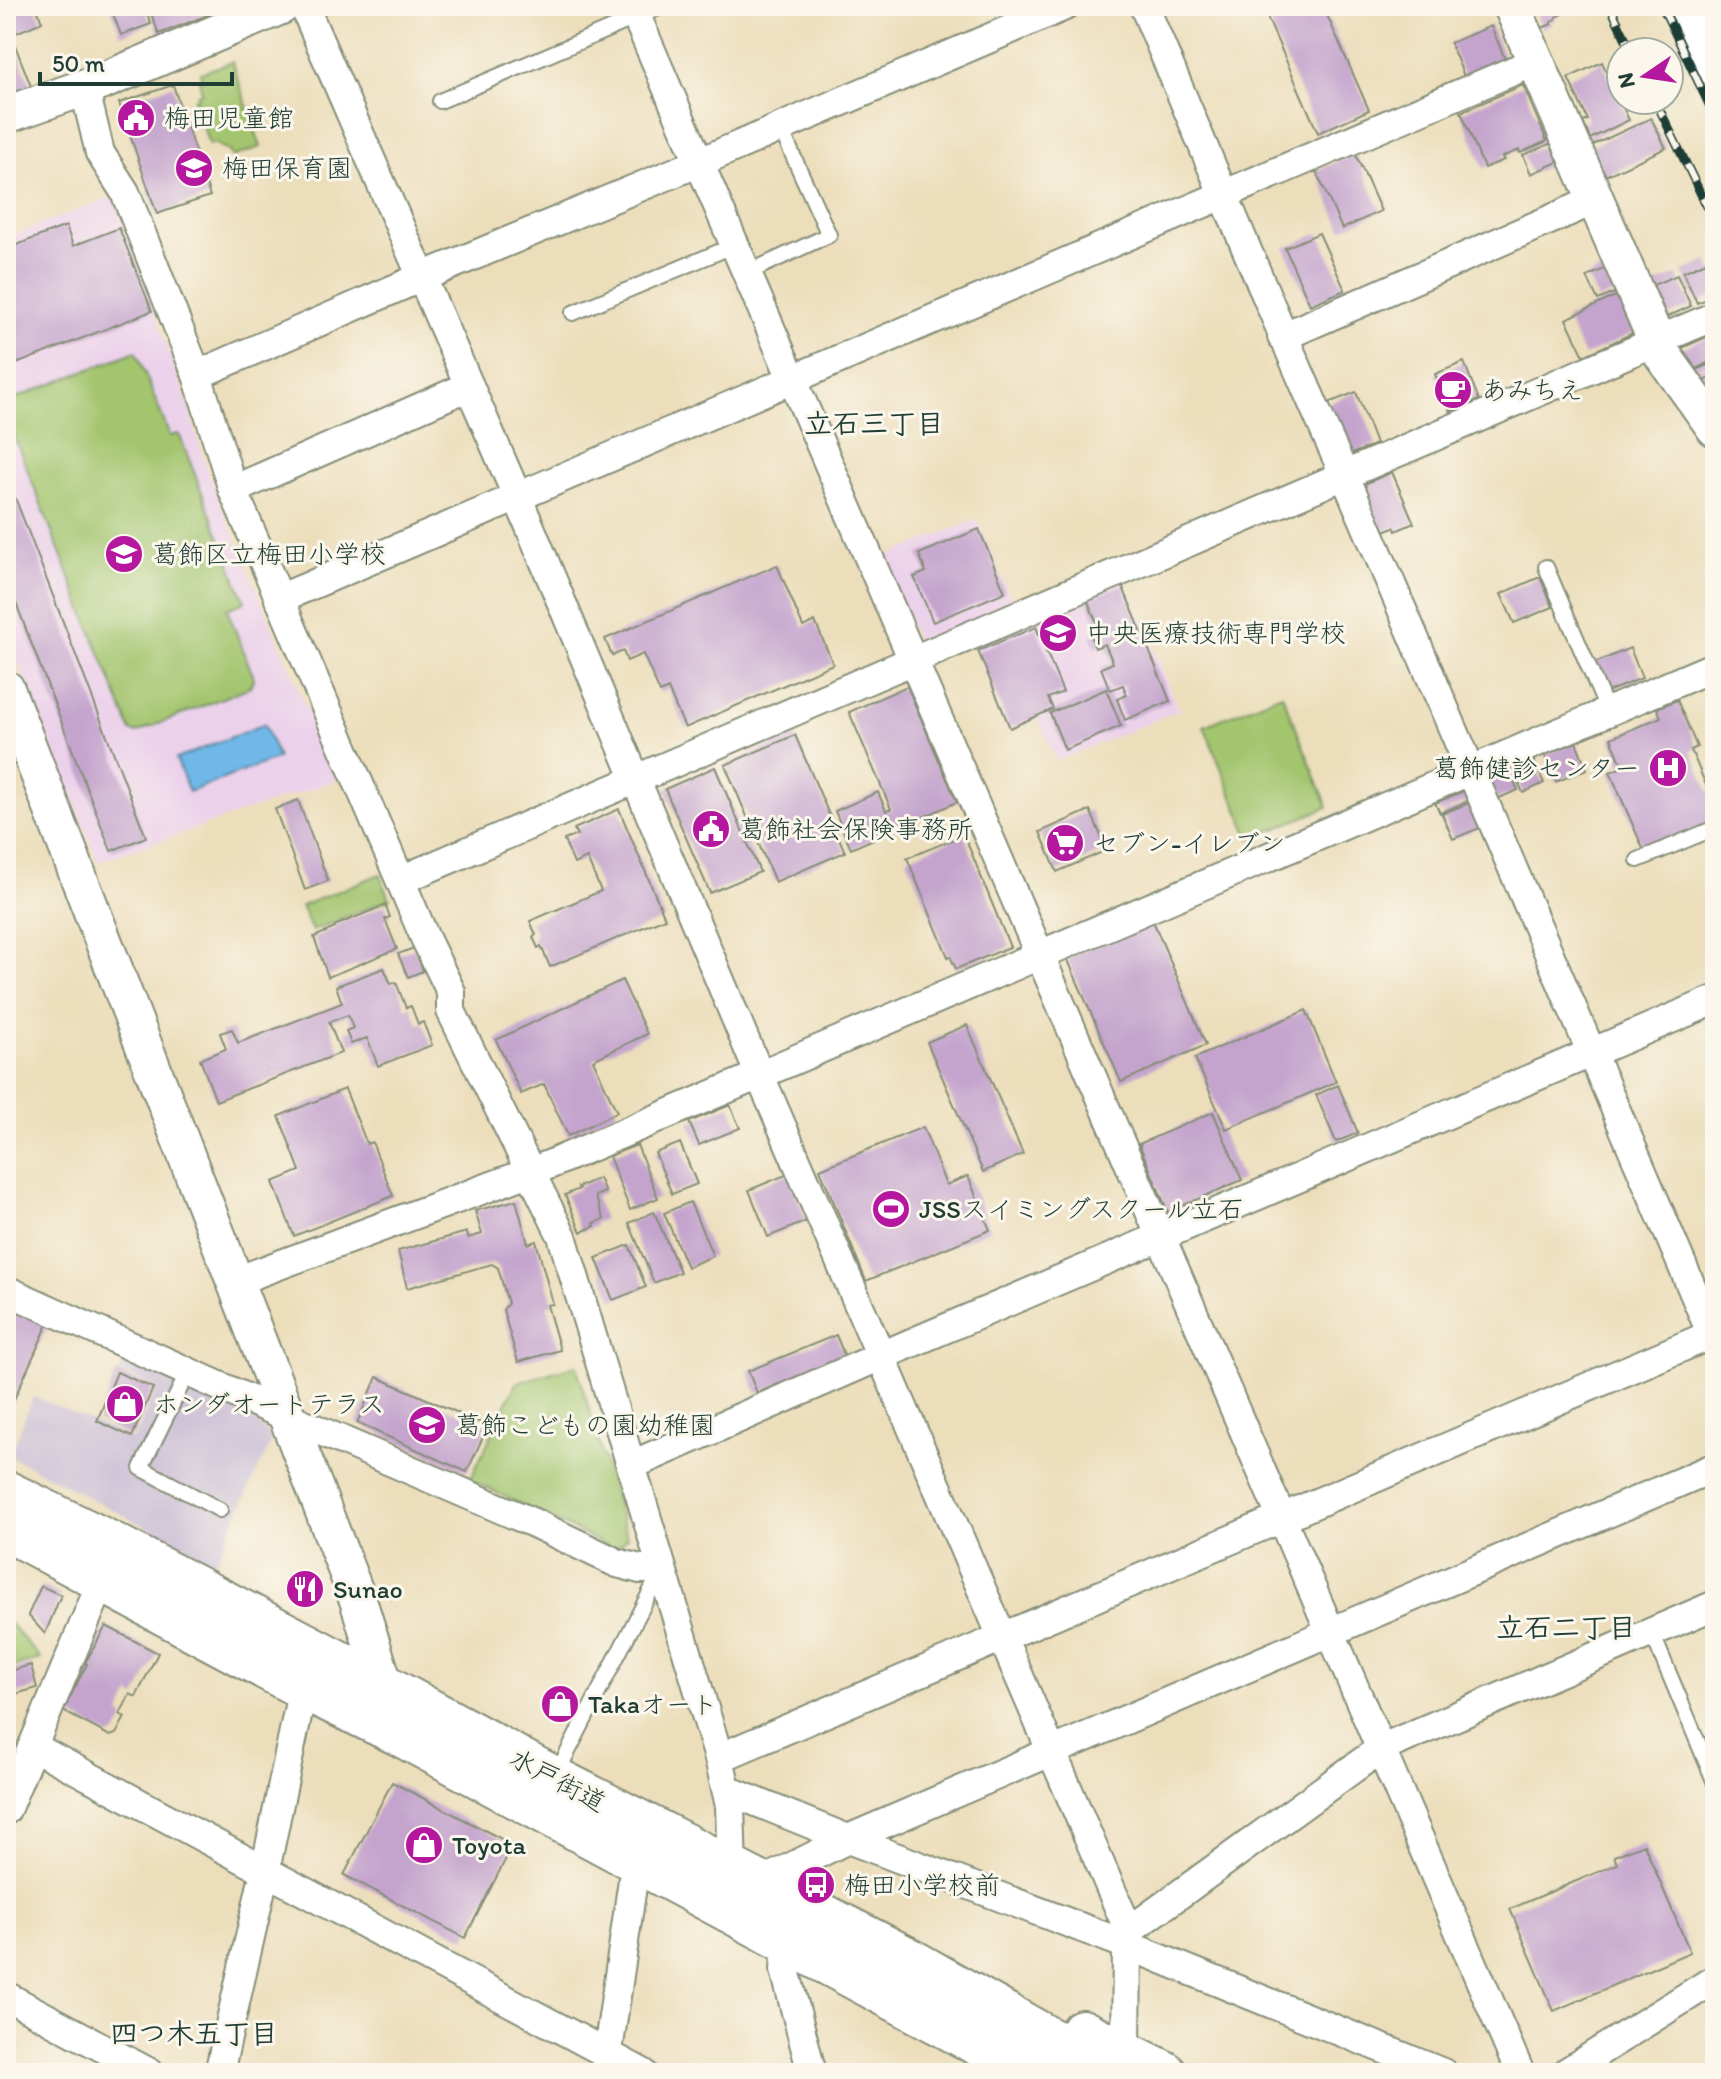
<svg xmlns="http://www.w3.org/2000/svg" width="1721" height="2079" viewBox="0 0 1721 2079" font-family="Itim,'Klee One',sans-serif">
<rect width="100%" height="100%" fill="#fbf7ec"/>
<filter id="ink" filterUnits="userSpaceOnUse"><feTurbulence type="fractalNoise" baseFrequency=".0125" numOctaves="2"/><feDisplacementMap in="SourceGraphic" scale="16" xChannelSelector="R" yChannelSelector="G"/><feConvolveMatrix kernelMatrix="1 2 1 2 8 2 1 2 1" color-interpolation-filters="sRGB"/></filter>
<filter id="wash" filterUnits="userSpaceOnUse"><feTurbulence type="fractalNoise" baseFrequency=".006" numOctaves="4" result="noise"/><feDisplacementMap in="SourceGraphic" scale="32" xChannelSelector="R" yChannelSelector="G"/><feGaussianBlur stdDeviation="1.8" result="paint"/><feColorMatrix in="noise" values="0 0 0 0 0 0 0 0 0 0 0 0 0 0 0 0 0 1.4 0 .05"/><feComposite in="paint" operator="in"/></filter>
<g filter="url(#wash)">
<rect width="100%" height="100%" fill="#ecdebb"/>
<!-- built -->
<g fill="#ecd1ea">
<path d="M114,196L187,402L209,476L337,780L98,862L6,631V238Z"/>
<path d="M977,519L1021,623L1124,580L1179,710L1056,761L1038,718L1009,730L965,623L918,643L883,558Z"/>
</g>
<!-- industrial -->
<path fill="#cbbfd5" d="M125,1355L247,1414L268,1432L271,1442L215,1563L10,1456L33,1396L134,1440L156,1387L119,1371Z"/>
<!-- green -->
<g fill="#a3c56e" stroke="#618151" stroke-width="2">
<path d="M232,62L261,147L232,157L229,151L214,143L209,145L194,99L198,98L197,94L202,92L199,80L202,79L200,73Z"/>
<path d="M136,351L170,436L179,434L245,602L227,609L254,678L250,687L136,733L131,731L6,416V402Z"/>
<path d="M1282,694L1328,807L1250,839L1204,726Z"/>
<path d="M380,874L390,899L312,931L301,906Z"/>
<path d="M576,1365L627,1537L616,1550L470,1480L516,1383Z"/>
<path d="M6,1619L41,1659L6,1669Z"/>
</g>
<!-- water -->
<path fill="#6fb8e7" stroke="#477a8e" stroke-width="2" d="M264,724L278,758L189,792L176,759Z"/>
<g id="blocks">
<!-- building -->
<g fill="#c4a4cd">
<path d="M6,6H36L42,22L11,35L32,89L6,99Z"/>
<path d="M110,6H144L151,24L121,35Z"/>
<path d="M148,6H216L218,11L159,34Z"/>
<path d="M1291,6H1323L1369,110L1318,133L1267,17Z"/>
<path d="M1555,6H1562L1565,13L1556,17V19L1551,22L1552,24L1542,28L1536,14Z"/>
<path d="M1491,26L1505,59L1464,76L1450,43Z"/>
<path d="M1602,62L1629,120L1590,139L1583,122L1588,120L1568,78Z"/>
<path d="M173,85L210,196L157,214L119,103Z"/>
<path d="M1523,85L1547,141L1520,153L1519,150L1502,157L1504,160L1484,168L1461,112Z"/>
<path d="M1651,118L1666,148L1605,176L1591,146Z"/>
<path d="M1552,143L1560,161L1531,174L1523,155Z"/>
<path d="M1355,153L1381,211L1342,229L1316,171Z"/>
<path d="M66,226L73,246L119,228L152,311L6,368V249Z"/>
<path d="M1319,233L1345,290L1310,305L1285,248Z"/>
<path d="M1708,261L1712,271L1715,270V296L1697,303L1683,272Z"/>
<path d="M1606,268L1617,292L1598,300L1587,277Z"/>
<path d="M1677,275L1691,306L1667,317L1653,285Z"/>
<path d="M1618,295L1635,332L1584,356L1566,319Z"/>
<path d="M1715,333V359L1696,369L1682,348Z"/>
<path d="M1715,361V376L1704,381L1697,370Z"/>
<path d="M1464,362L1479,400L1450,411L1435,374Z"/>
<path d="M1356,392L1376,444L1349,455L1326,404Z"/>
<path d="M1392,472L1414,523L1396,531L1394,527L1382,532L1362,485Z"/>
<path d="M6,474L146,837L111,851L6,577Z"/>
<path d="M979,529L1005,592L933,622L914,577L926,572L919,554Z"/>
<path d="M777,565L803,627L815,621L833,664L685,728L668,689L660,693L643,654L627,661L623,651L612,656L605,639Z"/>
<path d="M1540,577L1553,607L1514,623L1501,594Z"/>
<path d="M1122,585L1170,701L1125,720L1117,699L1127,695L1123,685L1110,690L1101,668L1113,663L1105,644L1095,648L1091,636L1101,632L1087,600Z"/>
<path d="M1036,627L1063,692L1048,698L1053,709L1010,728L978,651Z"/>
<path d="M1630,648L1642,678L1607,692L1595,663Z"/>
<path d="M907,686L957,802L851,849L835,811L878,792L886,811L891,809L849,712Z"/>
<path d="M1106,689L1121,726L1065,750L1050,713Z"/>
<path d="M1677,700L1697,747L1691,750L1715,806V821L1644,851L1610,772L1623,767L1611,738L1661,717L1657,708Z"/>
<path d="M795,735L845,852L775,882L725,765Z"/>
<path d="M1576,742L1587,769L1556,782L1545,755Z"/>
<path d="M1534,761L1544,783L1523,793L1513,770Z"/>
<path d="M715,767L760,872L710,893L665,789Z"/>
<path d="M1510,772L1518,790L1497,799L1489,781Z"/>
<path d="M1466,790L1470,800L1440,813L1435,803Z"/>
<path d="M298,800L328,881L305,890L275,809Z"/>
<path d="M1471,802L1482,827L1453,839L1442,814Z"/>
<path d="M619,809L665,918L550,967L541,946L538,948L533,937L536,935L530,921L601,891L587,858L574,864L564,840L577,835L574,829Z"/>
<path d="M1090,810L1107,850L1057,872L1040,832Z"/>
<path d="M964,835L1010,947L956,969L950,956L948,957L907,858Z"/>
<path d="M385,905L390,917L385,919L397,949L328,977L314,937L335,928L334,926Z"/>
<path d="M1153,921L1206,1045L1121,1082L1067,958Z"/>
<path d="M414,948L423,971L408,977L398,954Z"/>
<path d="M384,968L391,984L396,982L406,1008L411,1006L418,1024L423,1022L432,1045L378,1066L367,1038L351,1044L346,1031L353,1028L348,1015L329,1022L341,1053L216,1101L200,1059L226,1049L220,1033L232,1029L238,1043L342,1003L336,986Z"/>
<path d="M622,980L647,1034L593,1060L617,1112L568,1136L544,1084L521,1094L496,1040Z"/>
<path d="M1306,1010L1336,1082L1226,1129L1195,1058Z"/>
<path d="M967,1025L1023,1154L983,1172L927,1042Z"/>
<path d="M1338,1085L1358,1133L1336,1142L1316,1095Z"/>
<path d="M345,1089L367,1144L372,1142L393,1196L294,1236L273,1182L300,1171L279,1116Z"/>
<path d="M730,1105L740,1128L699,1145L689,1122Z"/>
<path d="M1213,1112L1242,1180L1168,1212L1139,1144Z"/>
<path d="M923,1127L946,1185L968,1176L990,1230L866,1281L820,1169Z"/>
<path d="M680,1143L697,1184L672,1194L655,1153Z"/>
<path d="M637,1145L658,1198L630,1210L609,1156Z"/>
<path d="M788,1174L807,1221L768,1237L749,1190Z"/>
<path d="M599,1178L605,1192L595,1196L604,1219L594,1223L595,1226L581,1232L565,1195L579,1189L578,1187Z"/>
<path d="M516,1200L528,1244L536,1241L553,1304L547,1305L560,1350L518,1362L503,1310L508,1303L498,1268L492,1264L407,1288L398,1251L467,1232L468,1238L482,1234L475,1211Z"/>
<path d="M690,1202L713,1256L687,1267L664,1213Z"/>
<path d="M654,1212L680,1272L654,1283L629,1223Z"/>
<path d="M629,1245L646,1287L613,1300L596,1258Z"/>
<path d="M6,1304L48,1324L6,1417Z"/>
<path d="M836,1335L845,1357L757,1393L748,1371Z"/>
<path d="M117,1372L153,1388L132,1437L97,1421Z"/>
<path d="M377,1377L488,1426L467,1472L357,1423Z"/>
<path d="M41,1586L61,1595L45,1634L28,1615Z"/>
<path d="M106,1626L158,1653L136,1697L130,1694L120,1714L125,1717L116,1734L110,1736L63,1711L87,1664L85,1663Z"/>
<path d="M31,1665L37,1688L8,1696L6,1672Z"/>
<path d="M392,1782L513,1845L465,1938L344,1875Z"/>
<path d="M1644,1844L1690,1952L1554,2011L1510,1909L1617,1864L1614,1856Z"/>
</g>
</g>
</g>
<g filter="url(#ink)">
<use href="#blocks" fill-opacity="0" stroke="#868e78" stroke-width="2"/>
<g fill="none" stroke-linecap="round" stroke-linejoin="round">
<!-- service casing -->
<g stroke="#868e78" stroke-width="18">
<g id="service">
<path d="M440,101L663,6"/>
<path d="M747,273L829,235L780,127"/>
<path d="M573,313L735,245"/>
<path d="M1546,567L1608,712"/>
<path d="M1638,860L1715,828"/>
<path d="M188,1372L141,1468L220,1510"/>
<path d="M1652,1633L1715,1783"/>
<path d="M556,1775L662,1569"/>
</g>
</g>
<!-- minor casing -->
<g stroke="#868e78" stroke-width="32">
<g id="minor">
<path d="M304,6L517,496L760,1076L1129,1931L1127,1945L1126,2053"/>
<path d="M632,6L1520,2073"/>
<path d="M1144,6C1211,163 1275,321 1345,476L1715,1342"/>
<path d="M1683,6L1715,74"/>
<path d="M84,86L100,153L125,192L197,375L233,490L425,938L451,992V1011L562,1236L719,1758L730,1806L732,1871"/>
<path d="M1282,337L1595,200"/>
<path d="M197,375L422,277L700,162L1065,6"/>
<path d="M233,490L469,386"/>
<path d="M279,599L1536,61"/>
<path d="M401,880L1715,316"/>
<path d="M236,1281L551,1164L1715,666"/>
<path d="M6,1290L288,1417L536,1524L617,1563L640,1569H662"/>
<path d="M632,1465L881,1356L1715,1000"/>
<path d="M34,1747L643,2073"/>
<path d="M719,1758C1051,1617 1383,1475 1715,1333"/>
<path d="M727,1790L848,1839L1127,1945L1443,2073"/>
<path d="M6,1810L103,1579"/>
<path d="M757,1884L848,1839L1715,1467"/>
<path d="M1129,1931L1380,1749L1715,1605"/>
<path d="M787,1941L785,1970L812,2073"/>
<path d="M6,1996L150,2073"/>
<path d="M605,2072L636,1859"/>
<path d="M219,2073L265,1871L303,1687"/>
<path d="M1565,2073L1715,1979"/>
</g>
</g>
<!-- tertiary casing -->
<g stroke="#868e78" stroke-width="40">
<g id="tertiary">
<path d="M1512,6L1662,354L1715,428"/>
<path d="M6,115L103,81L281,6"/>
<path d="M6,689L358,1600L385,1687"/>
</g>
</g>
<!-- trunk casing -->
<g stroke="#868e78" stroke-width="48">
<g id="trunk">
<path d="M6,1493L117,1547L385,1687L554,1779L903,1957L1108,2073"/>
<path d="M6,1528L303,1687L401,1734L1034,2073"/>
<path d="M1082,2032L1164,2073"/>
</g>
</g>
<!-- service -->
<use href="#service" stroke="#fff" stroke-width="14"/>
<!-- minor -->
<use href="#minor" stroke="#fff" stroke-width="28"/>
<!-- tertiary -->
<use href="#tertiary" stroke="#fff" stroke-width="36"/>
<!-- trunk -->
<use href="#trunk" stroke="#fff" stroke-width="44"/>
<!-- rail casing -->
<g stroke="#1f3d34" stroke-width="9">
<g id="rail">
<path d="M1610,6L1632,52"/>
<path d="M1662,6L1715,117"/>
<path d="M1655,100L1715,223"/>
</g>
</g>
<!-- rail -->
<use href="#rail" stroke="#fbf7ec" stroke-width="6" stroke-dasharray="18" stroke-linecap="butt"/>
</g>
</g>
<!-- icons -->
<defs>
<g id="civic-disc" transform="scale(2)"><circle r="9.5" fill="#b5179e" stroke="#fbf7ec"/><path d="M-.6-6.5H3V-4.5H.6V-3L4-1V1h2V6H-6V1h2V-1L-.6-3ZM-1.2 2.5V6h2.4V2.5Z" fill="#fff"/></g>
<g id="school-disc" transform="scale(2)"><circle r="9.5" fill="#b5179e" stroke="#fbf7ec"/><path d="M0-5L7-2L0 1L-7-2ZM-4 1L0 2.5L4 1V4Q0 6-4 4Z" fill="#fff"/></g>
<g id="cafe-disc" transform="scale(2)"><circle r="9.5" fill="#b5179e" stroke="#fbf7ec"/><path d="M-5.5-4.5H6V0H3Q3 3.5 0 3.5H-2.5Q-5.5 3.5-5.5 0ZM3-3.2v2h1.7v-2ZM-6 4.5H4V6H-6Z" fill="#fff"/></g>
<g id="university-disc" transform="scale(2)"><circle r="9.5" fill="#b5179e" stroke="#fbf7ec"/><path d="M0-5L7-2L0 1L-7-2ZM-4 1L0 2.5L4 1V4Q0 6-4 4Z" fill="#fff"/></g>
<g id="hospital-disc" transform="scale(2)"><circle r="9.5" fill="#b5179e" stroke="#fbf7ec"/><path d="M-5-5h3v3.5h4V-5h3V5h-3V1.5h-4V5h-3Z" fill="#fff"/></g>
<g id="supermarket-disc" transform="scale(2)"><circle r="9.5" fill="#b5179e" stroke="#fbf7ec"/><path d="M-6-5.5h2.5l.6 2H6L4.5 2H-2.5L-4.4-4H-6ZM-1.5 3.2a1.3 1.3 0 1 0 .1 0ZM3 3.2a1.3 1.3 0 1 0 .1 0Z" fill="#fff"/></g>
<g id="stadium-disc" transform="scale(2)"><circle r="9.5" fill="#b5179e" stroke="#fbf7ec"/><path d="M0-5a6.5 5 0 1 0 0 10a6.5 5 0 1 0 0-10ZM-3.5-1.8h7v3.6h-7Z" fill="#fff"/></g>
<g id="shop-disc" transform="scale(2)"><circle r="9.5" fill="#b5179e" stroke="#fbf7ec"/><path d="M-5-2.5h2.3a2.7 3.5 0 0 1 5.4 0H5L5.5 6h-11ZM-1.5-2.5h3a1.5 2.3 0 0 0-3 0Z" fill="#fff"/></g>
<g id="restaurant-disc" transform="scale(2)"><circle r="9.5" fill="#b5179e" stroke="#fbf7ec"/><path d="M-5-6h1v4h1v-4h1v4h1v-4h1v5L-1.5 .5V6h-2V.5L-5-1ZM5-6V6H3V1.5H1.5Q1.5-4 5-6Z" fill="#fff"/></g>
<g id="bus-disc" transform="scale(2)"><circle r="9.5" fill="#b5179e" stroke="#fbf7ec"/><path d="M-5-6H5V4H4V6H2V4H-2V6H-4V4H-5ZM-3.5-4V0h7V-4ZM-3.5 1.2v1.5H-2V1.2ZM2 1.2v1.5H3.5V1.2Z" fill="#fff"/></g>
</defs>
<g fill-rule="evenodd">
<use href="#civic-disc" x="136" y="118"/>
<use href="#school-disc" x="194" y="168"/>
<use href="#cafe-disc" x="1453" y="390"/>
<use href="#school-disc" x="124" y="554"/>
<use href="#university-disc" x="1058" y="633"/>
<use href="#hospital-disc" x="1668" y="768"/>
<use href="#civic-disc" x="711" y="829"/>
<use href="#supermarket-disc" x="1065" y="843"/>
<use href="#stadium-disc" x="891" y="1209"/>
<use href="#shop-disc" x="125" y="1404"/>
<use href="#school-disc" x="427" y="1425"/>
<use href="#restaurant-disc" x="305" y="1589"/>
<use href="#shop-disc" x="560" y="1704"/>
<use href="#shop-disc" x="424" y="1845"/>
<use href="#bus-disc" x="816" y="1885"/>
</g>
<g text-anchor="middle" stroke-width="6" stroke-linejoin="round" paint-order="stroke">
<!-- poi labels -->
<g font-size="26" fill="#1f3d34" stroke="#fbf7ec" text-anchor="start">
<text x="164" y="127">梅田児童館</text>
<text x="222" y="177">梅田保育園</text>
<text x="1481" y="399">あみちえ</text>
<text x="152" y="563">葛飾区立梅田小学校</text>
<text x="1086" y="642">中央医療技術専門学校</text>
<text x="1640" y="777" text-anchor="end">葛飾健診センター</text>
<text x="739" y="838">葛飾社会保険事務所</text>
<text x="1093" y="852">セブン-イレブン</text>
<text x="919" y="1218">JSSスイミングスクール立石</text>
<text x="153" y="1413">ホンダオートテラス</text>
<text x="455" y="1434">葛飾こどもの園幼稚園</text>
<text x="333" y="1598">Sunao</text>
<text x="588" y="1713">Takaオート</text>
<text x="452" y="1854">Toyota</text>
<text x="844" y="1894">梅田小学校前</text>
</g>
<!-- street labels -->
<g font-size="26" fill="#1f3d34" stroke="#fbf7ec">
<text transform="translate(558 1780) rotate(28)" y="9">水戸街道</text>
</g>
<!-- neighbourhood labels -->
<g font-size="28" font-weight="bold" fill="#1f3d34" stroke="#fbf7ec">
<text x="874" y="433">立石三丁目</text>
<text x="1566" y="1637">立石二丁目</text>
<text x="194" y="2043">四つ木五丁目</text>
</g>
</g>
<!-- margin -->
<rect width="1721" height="2079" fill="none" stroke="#fbf7ec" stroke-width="32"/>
<!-- north arrow -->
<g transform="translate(1645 76) rotate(257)"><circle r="38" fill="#fbf7ec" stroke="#a3ada2" stroke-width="2"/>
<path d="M0-6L14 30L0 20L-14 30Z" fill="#b5179e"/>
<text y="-12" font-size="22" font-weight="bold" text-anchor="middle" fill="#1f3d34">N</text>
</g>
<!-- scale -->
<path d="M40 72v12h192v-12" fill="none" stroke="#1f3d34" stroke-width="4"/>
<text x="52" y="72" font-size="24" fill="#1f3d34" stroke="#fbf7ec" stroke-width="6" paint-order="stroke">50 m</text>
</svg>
